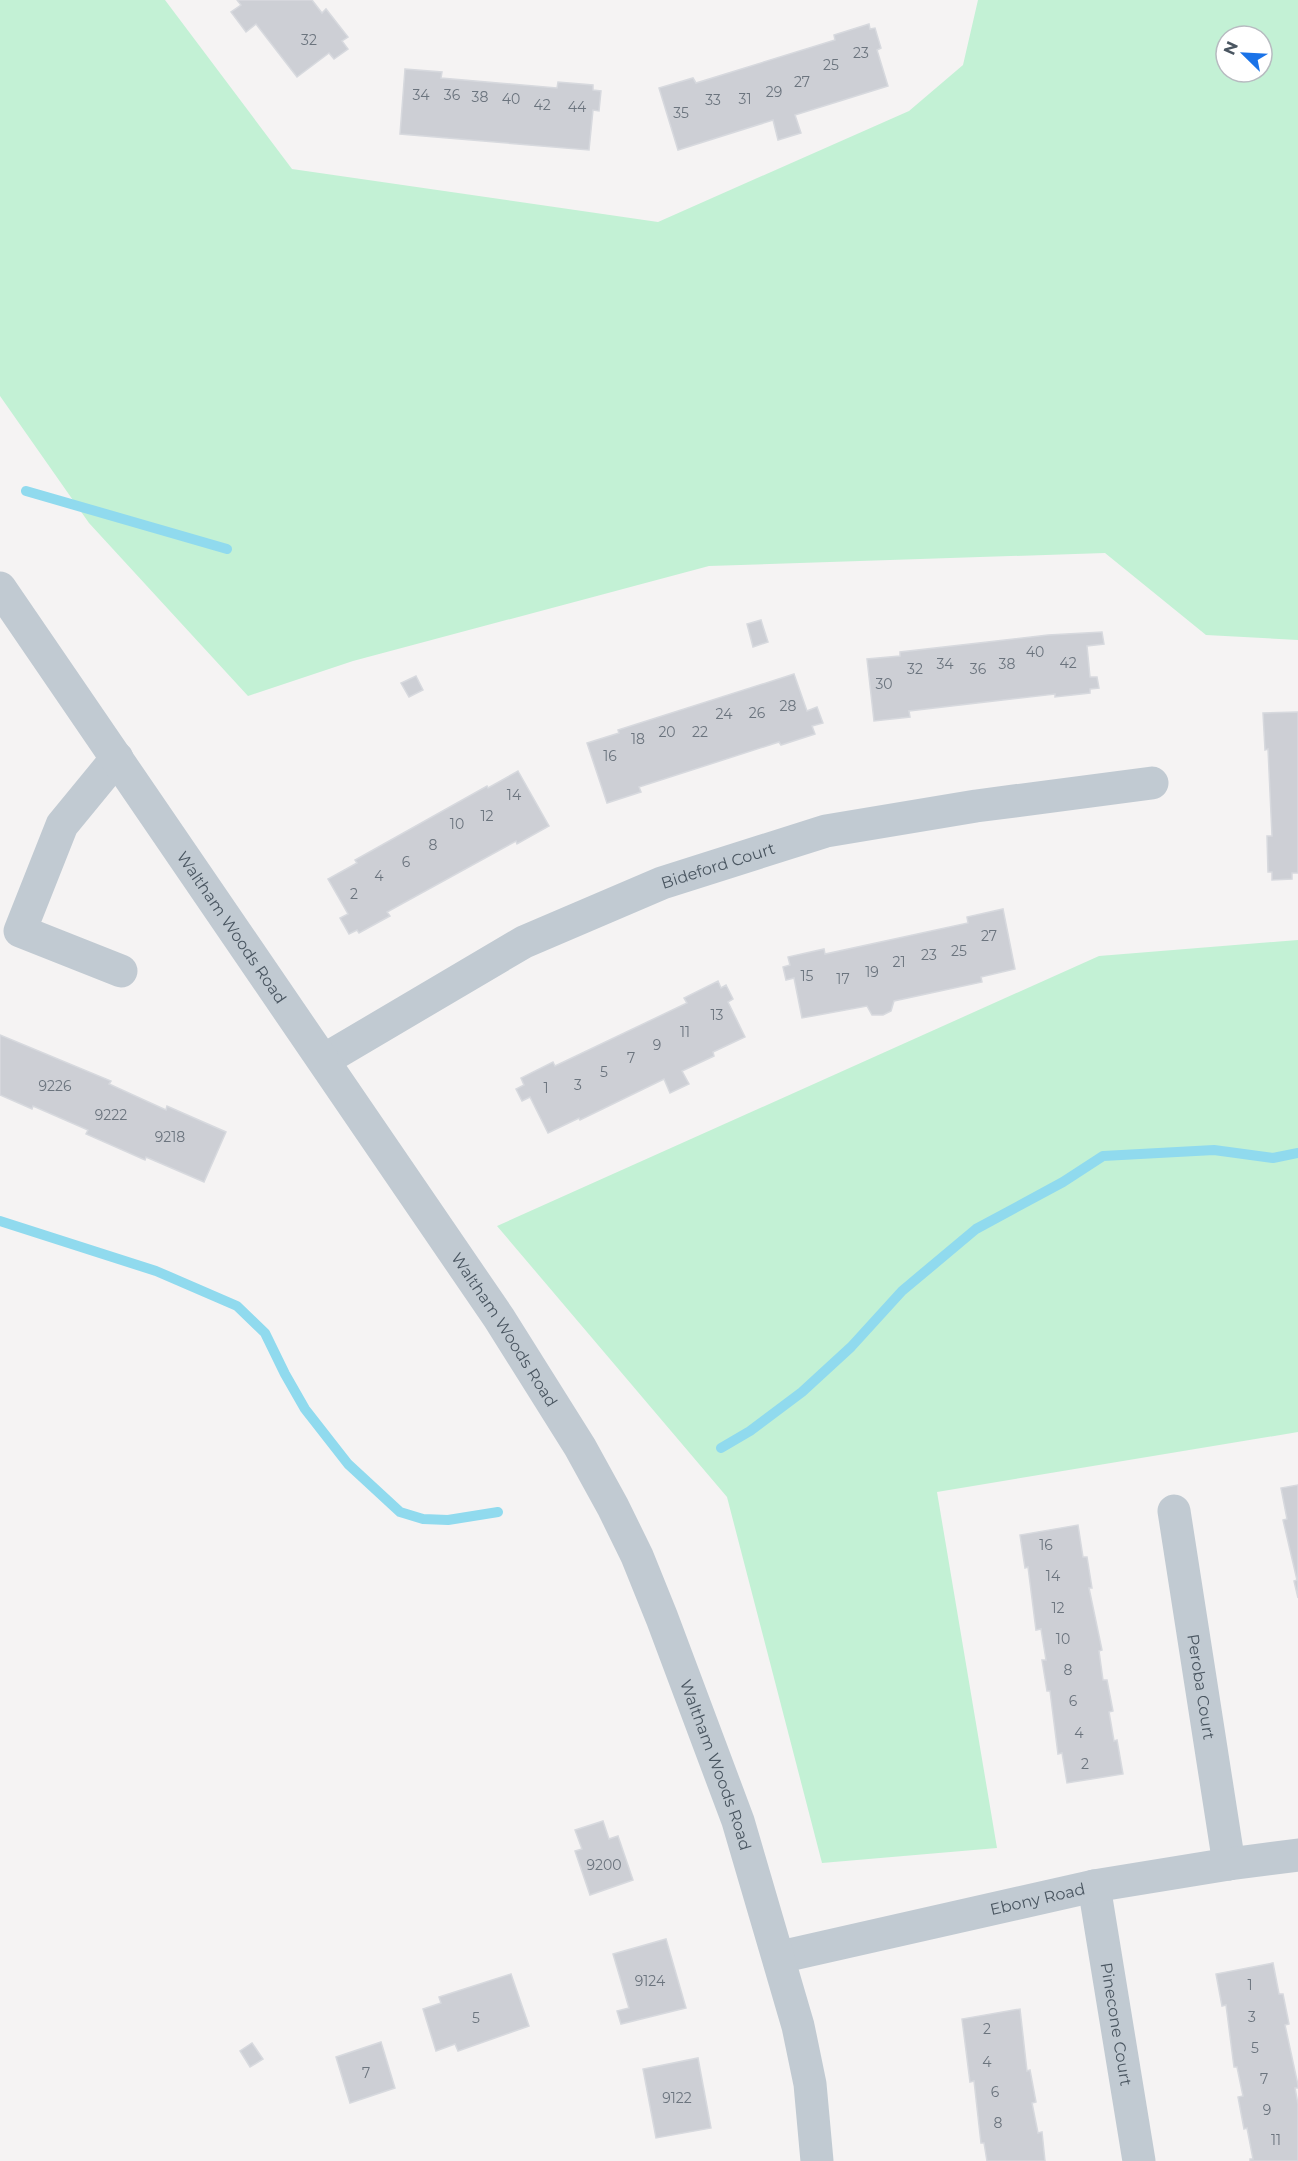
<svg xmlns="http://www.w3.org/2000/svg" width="1298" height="2161" viewBox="0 0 1298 2161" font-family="Montserrat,sans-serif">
<rect width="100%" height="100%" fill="#f5f3f3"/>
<!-- green -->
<g fill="#c3f1d5" fill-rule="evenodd">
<path d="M0,0H165L292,169L658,222L909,111L963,65L978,0H1298V640L1206,635L1105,553L709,566L353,661L248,696L89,523L0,396ZM1226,36H1262V72H1226Z"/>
<path d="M1298,940V1432L937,1492L997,1848L822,1863L727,1497L497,1226L1099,956Z"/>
</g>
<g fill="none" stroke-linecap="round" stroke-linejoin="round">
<!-- stream -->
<g stroke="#90daee" stroke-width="10">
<path d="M26,491L227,549"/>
<path d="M0,1221L156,1271L237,1306L265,1333L285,1374L305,1409L348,1464L400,1512L423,1519L448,1520L498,1512"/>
<path d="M721,1448L750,1431L802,1392L851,1347L902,1291L976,1229L1063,1182L1103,1156L1214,1150L1273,1158L1298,1153"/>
</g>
</g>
<!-- building -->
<g fill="#cdcfd5" stroke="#d7d9de" stroke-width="1.5">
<path d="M237,0H312L322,13L326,9L348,37L342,41L348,49L334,59L329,53L297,77L256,24L246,32L231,12L241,5Z"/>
<path d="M869,24L870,29L875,28L881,48L877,50L888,86L795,115L801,133L778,140L773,120L678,150L659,88L693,78L696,83L835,40L834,35Z"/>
<path d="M405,69L442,72L441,78L557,88L558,82L593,85V90L601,91L599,111L593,110L589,150L400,134Z"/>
<path d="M761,620L768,642L753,647L747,624Z"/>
<path d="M1102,632L1104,644L1087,646L1090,677H1097L1099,688L1090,689V693L1055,697V694L909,711L910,717L874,721L867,659L900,656V652L1048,635Z"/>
<path d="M794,674L807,711L817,707L823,723L812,726L815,734L781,745L779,742L639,787L641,792L607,803L587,743L619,733L618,730Z"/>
<path d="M416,676L423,690L409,697L401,683Z"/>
<path d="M1298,712V873H1292V879L1272,880V872H1268L1267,836H1272L1268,749L1265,750L1263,713Z"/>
<path d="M518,771L549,826L517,844L516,841L387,912L390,916L359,933L357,930L349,934L340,918L348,914L328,879L357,863L355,860L487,786L488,788Z"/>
<path d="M1003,909L1015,969L981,977L982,982L894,1001L891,1011L883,1015H872L867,1006L802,1018L794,978L786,980L783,967L790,965L788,957L824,949L825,954L968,923L967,917Z"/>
<path d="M718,981L721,988L726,985L733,999L728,1002L745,1037L713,1052L714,1056L682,1071L689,1084L670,1093L664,1079L580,1120L579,1118L548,1133L530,1097L522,1101L516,1089L524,1085L521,1078L553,1062L555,1066L687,1003L684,998Z"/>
<path d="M0,1035L111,1081L109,1084L166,1110L167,1106L226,1132L204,1182L146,1157L145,1160L86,1134L88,1130L33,1106L32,1109L0,1095Z"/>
<path d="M1298,1485V1598L1294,1581L1297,1580L1283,1520L1287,1519L1281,1488Z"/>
<path d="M1078,1525L1083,1557H1087L1092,1588H1089L1102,1650L1099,1651L1103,1680H1107L1113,1711L1109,1712L1114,1741L1117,1740L1123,1774L1067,1783L1062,1753L1058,1754L1050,1691H1047L1042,1660H1046L1041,1629L1036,1630L1028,1567L1025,1568L1020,1535Z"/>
<path d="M603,1821L609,1839L618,1836L633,1880L590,1895L575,1851L582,1849L575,1830Z"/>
<path d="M666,1939L686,2008L621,2024L617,2011L629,2008L613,1954Z"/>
<path d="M1273,1963L1279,1994H1283L1289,2024L1285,2025L1298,2085V2088H1295L1298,2104V2161H1250V2159H1253L1247,2128L1244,2129L1238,2097L1243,2096L1237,2067H1234L1226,2005L1222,2006L1216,1974Z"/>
<path d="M511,1974L529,2026L458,2051L455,2044L436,2051L423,2009L441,2003L439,1997Z"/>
<path d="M1020,2009L1027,2071L1030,2070L1036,2102L1032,2103L1038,2133L1042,2132L1045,2161H987L984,2143H981L974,2081L970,2082L962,2019Z"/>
<path d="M381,2042L395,2088L350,2103L336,2057Z"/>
<path d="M252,2043L263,2059L250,2067L240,2051Z"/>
<path d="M698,2058L711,2128L656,2138L643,2069Z"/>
</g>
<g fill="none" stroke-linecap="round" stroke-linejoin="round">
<!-- minor -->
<g stroke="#c1cad2" stroke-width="33">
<path d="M117,758L62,825L20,931L121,971"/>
<path id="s1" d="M324,1060L524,942L662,883L826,831L976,806L1152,783"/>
<path id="s2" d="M1174,1511L1229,1864"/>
<path id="s3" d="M1094,1886L1139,2161"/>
<path id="s4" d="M780,1957L1094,1886L1229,1864L1298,1855"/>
</g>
<!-- tertiary -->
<path stroke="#c1cad2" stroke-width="33" id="s5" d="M0,588L499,1318L580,1447L613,1507L637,1556L662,1618L738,1821L798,2026L810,2084L817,2161"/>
</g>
<g text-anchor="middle" stroke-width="6" stroke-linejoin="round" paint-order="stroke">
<!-- number labels -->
<g font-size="14" fill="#6b747e">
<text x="309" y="45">32</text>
<text x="861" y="58">23</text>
<text x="831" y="70">25</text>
<text x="802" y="87">27</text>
<text x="774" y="97">29</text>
<text x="421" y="100">34</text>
<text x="452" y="100">36</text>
<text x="480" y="102">38</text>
<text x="511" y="104">40</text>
<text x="745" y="104">31</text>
<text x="713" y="105">33</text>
<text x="542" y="110">42</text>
<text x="577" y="112">44</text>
<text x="681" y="118">35</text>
<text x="1035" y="657">40</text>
<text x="1068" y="668">42</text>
<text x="945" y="669">34</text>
<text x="1007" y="669">38</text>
<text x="915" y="674">32</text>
<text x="978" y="674">36</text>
<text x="884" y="689">30</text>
<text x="788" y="711">28</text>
<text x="757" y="718">26</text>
<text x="724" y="719">24</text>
<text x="667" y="737">20</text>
<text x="700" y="737">22</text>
<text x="638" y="744">18</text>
<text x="610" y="761">16</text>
<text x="514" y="800">14</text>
<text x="487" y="821">12</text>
<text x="457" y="829">10</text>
<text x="433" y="850">8</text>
<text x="406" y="867">6</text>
<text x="379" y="881">4</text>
<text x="354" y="899">2</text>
<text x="989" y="941">27</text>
<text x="959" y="956">25</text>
<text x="929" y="960">23</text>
<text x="899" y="967">21</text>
<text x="872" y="977">19</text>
<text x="807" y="981">15</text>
<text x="843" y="984">17</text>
<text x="717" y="1020">13</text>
<text x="685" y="1037">11</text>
<text x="657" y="1050">9</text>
<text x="631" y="1063">7</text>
<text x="604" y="1077">5</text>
<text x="578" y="1090">3</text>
<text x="55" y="1091">9226</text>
<text x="546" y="1093">1</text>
<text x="111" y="1120">9222</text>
<text x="170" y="1142">9218</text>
<text x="1046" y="1550">16</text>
<text x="1053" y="1581">14</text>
<text x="1058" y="1613">12</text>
<text x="1063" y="1644">10</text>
<text x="1068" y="1675">8</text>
<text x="1073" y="1706">6</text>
<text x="1079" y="1738">4</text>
<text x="1085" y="1769">2</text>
<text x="604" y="1870">9200</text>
<text x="650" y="1986">9124</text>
<text x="1250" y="1990">1</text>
<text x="1252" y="2022">3</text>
<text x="476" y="2023">5</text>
<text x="987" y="2034">2</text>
<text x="1255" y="2053">5</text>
<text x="987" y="2067">4</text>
<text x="366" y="2078">7</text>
<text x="1264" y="2084">7</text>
<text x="995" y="2097">6</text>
<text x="677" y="2103">9122</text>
<text x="1267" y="2115">9</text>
<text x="998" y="2128">8</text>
<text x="1276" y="2145">11</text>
</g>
<!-- street labels -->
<g font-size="16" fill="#4a5661" stroke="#fff">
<text dy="6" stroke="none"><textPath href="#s1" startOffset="441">Bideford Court</textPath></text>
<text dy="6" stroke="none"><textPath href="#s5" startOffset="411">Waltham Woods Road</textPath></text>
<text dy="6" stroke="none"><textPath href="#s5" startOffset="897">Waltham Woods Road</textPath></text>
<text dy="6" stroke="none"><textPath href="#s2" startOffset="178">Peroba Court</textPath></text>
<text dy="6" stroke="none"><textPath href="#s5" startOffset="1383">Waltham Woods Road</textPath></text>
<text dy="6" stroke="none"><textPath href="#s4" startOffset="264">Ebony Road</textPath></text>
<text dy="6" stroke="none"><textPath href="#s3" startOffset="140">Pinecone Court</textPath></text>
</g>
</g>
<!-- north arrow -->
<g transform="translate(1244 54) rotate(294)"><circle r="28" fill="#ffffff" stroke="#b7bbc0" stroke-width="1.5"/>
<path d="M0-4.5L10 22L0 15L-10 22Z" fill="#1a73e8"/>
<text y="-9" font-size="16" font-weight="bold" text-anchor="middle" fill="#4a5661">N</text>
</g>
</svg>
